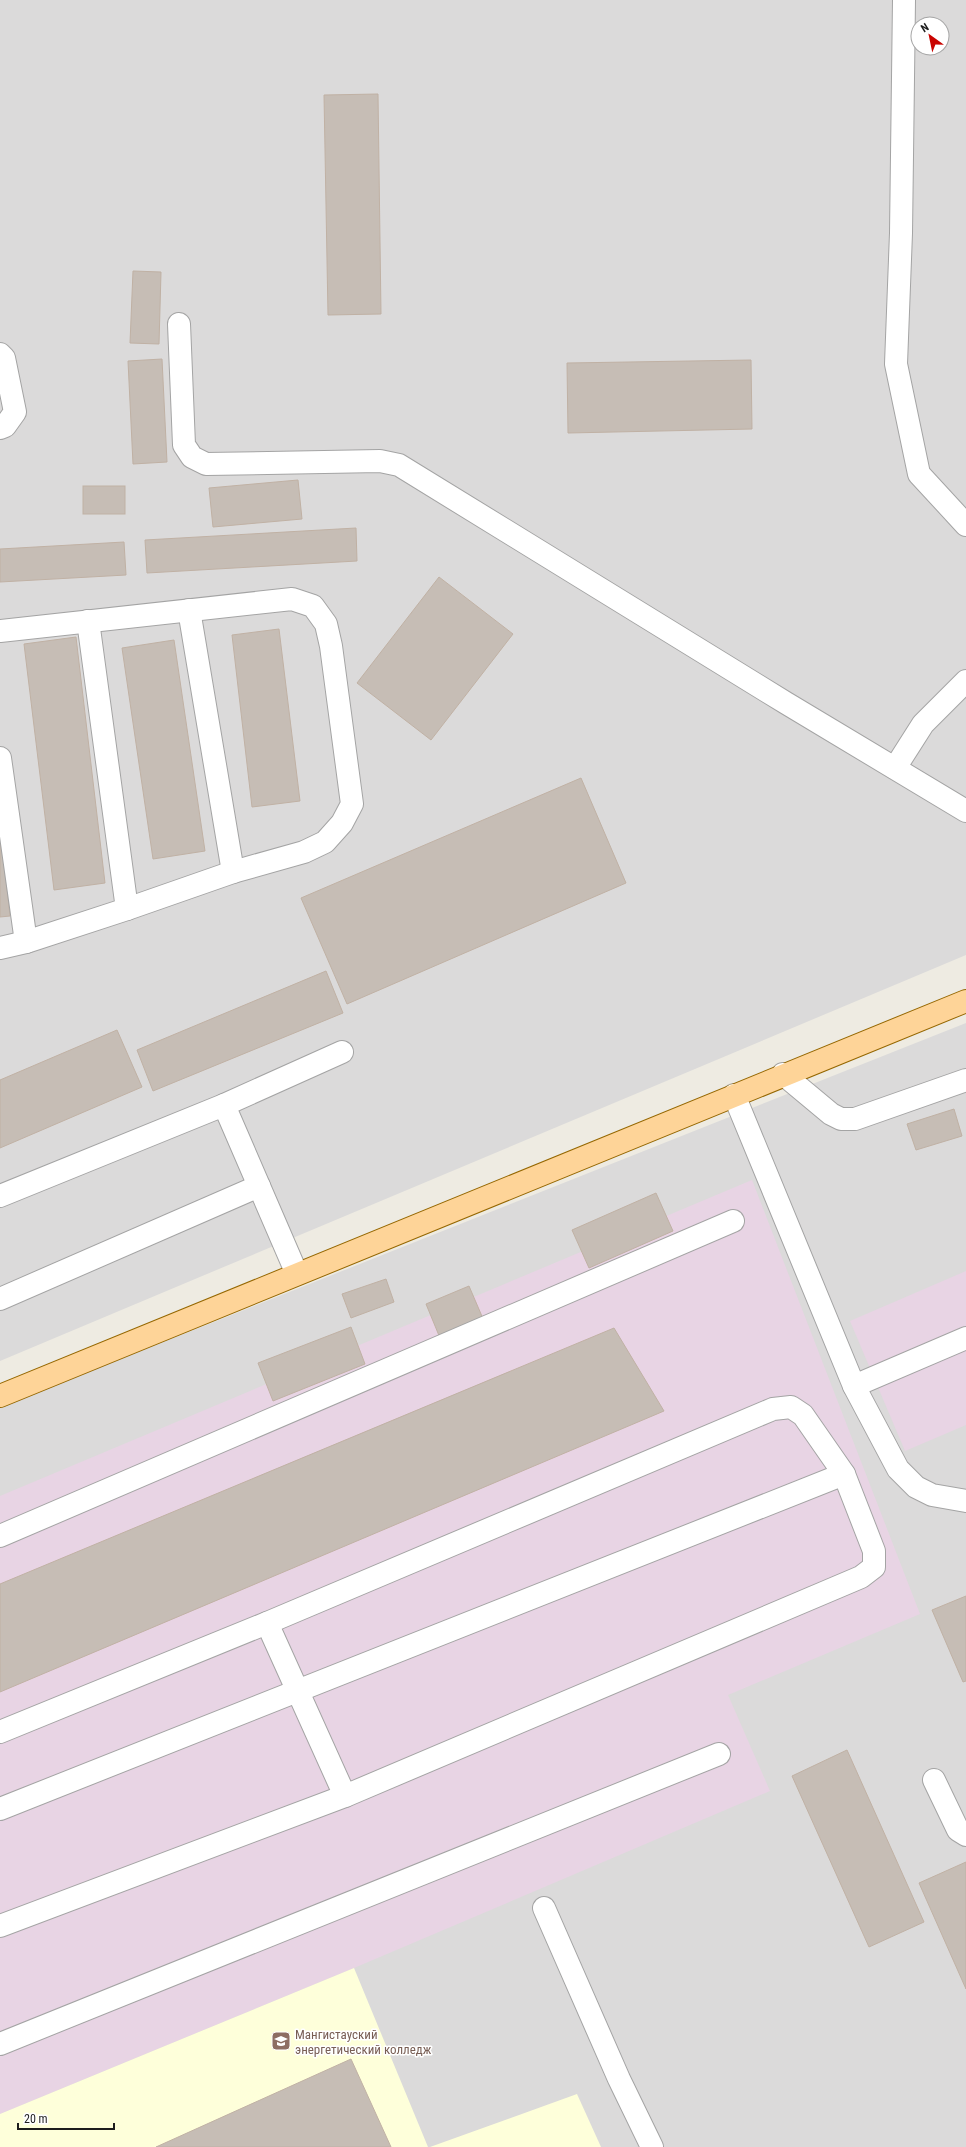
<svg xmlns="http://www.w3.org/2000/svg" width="966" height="2147" viewBox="0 0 966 2147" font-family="'Roboto Condensed',sans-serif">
<rect width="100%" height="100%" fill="#eeebe2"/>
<!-- residential -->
<g fill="#dbdada" fill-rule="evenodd">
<path d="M0,0H966V955L0,1361ZM918,24H942V48H918Z"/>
<path d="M966,1023V2147H0V1407Z"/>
</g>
<!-- industrial -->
<g fill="#e8d4e4">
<path d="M752,1180L920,1614L728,1695L770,1791L354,1968L0,2114V1496Z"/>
<path d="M966,1271V1425L905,1451L850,1321Z"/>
</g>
<!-- education -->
<g fill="#feffda">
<path d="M354,1968L428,2147H0V2114Z"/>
<path d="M577,2094L601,2147H430Z"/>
</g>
<!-- building -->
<g fill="#c6bdb5" stroke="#c0b1a4">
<path d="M378,94L381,314L328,315L324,95Z"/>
<path d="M133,271L161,272L159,344L130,343Z"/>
<path d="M162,359L167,462L133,464L128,361Z"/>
<path d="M751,360L752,429L568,433L567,363Z"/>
<path d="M298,480L302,519L213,527L209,488Z"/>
<rect x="83" y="486" width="42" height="28"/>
<path d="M356,528L357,561L147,573L145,540Z"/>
<path d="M124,542L126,575L0,582V549Z"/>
<path d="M439,577L513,634L431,740L357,683Z"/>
<path d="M279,629L300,801L252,807L232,635Z"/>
<path d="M76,637L105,883L54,890L24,644Z"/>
<path d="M174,640L205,851L153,859L122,648Z"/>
<path d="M581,778L626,883L347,1004L301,898Z"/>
<path d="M0,823L10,916L0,917Z"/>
<path d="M326,971L343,1013L153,1091L137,1050Z"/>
<path d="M117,1030L142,1087L0,1148V1080Z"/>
<path d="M954,1109L962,1136L916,1150L907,1124Z"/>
<path d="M656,1193L673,1231L589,1268L572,1230Z"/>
<path d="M386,1279L394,1302L351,1318L342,1294Z"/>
<path d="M469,1286L484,1321L440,1338L426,1304Z"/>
<path d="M351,1327L365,1364L273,1401L258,1363Z"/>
<path d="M614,1328L664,1411L0,1692V1584Z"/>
<path d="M966,1596V1681L963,1682L932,1610Z"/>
<path d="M847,1750L924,1922L869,1947L792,1776Z"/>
<path d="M966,1862V1989L919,1883Z"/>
<path d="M351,2059L391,2147H156Z"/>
</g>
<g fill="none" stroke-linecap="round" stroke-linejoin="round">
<!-- minor casing -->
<g stroke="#a4a4a4" stroke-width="24">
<g id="minor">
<path d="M904,0L901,233L896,364L919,474L966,525"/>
<path d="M179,324L184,445L192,457L206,464L380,461L399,465L786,703L966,811"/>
<path d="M0,354L4,358L15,412L5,426L0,428"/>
<path d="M189,610L233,872"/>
<path d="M88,621L127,909"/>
<path d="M0,631L292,599L313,606L326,624L331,646L352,804L342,823L325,842L304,852L233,872L127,909L26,942L0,948"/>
<path d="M0,758L26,942"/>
<path d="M895,768L923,724L966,681"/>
<path d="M783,1074L831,1114L841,1119H855L966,1080"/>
<path d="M734,1095L854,1386L898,1469L916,1487L932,1495L966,1501"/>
<path d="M224,1105L342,1052"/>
<path d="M0,1196L224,1105L297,1274"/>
<path d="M0,1299L259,1186"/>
<path d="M854,1386L966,1338"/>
<path d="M0,1536L733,1221"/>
<path d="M267,1623L345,1796"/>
<path d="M0,1732L267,1623L773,1409L791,1407L803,1415L844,1474L874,1551V1567L861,1577L345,1796L0,1926"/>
<path d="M934,1780L958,1830L966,1835"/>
<path d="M0,1809L844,1474"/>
<path d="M544,1908L619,2079L652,2147"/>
<path d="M0,2044L719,1754"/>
</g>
</g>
<!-- major casing -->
<g stroke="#956700" stroke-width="24">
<path id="major" d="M0,1396L966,1001"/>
</g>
<!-- minor -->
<use href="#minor" stroke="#fff" stroke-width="22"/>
<!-- major -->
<use href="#major" stroke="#fed498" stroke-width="22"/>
</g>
<!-- icons -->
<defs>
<g id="university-square" transform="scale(1)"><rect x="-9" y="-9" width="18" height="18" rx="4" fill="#8d6e63" stroke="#fff"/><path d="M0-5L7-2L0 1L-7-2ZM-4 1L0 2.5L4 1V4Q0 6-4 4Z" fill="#fff"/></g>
</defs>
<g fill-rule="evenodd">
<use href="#university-square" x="281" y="2041"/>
</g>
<g text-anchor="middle" stroke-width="3" stroke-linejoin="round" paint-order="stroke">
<!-- education labels -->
<g font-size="13" fill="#785e54" stroke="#fff" text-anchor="start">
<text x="295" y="2039">Мангистауский<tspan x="295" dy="15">энергетический колледж</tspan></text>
</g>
</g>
<!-- north arrow -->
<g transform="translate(930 36) rotate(327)"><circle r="19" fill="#ffffff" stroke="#a5a5a5"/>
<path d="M0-3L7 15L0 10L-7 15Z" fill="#c90400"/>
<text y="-6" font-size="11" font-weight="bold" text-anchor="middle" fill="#1d1d1d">N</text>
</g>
<!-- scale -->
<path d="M18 2123v6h96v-6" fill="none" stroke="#1d1d1d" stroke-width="2"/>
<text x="24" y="2123" font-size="12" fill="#1d1d1d" stroke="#ffffff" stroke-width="3" paint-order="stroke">20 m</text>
</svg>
